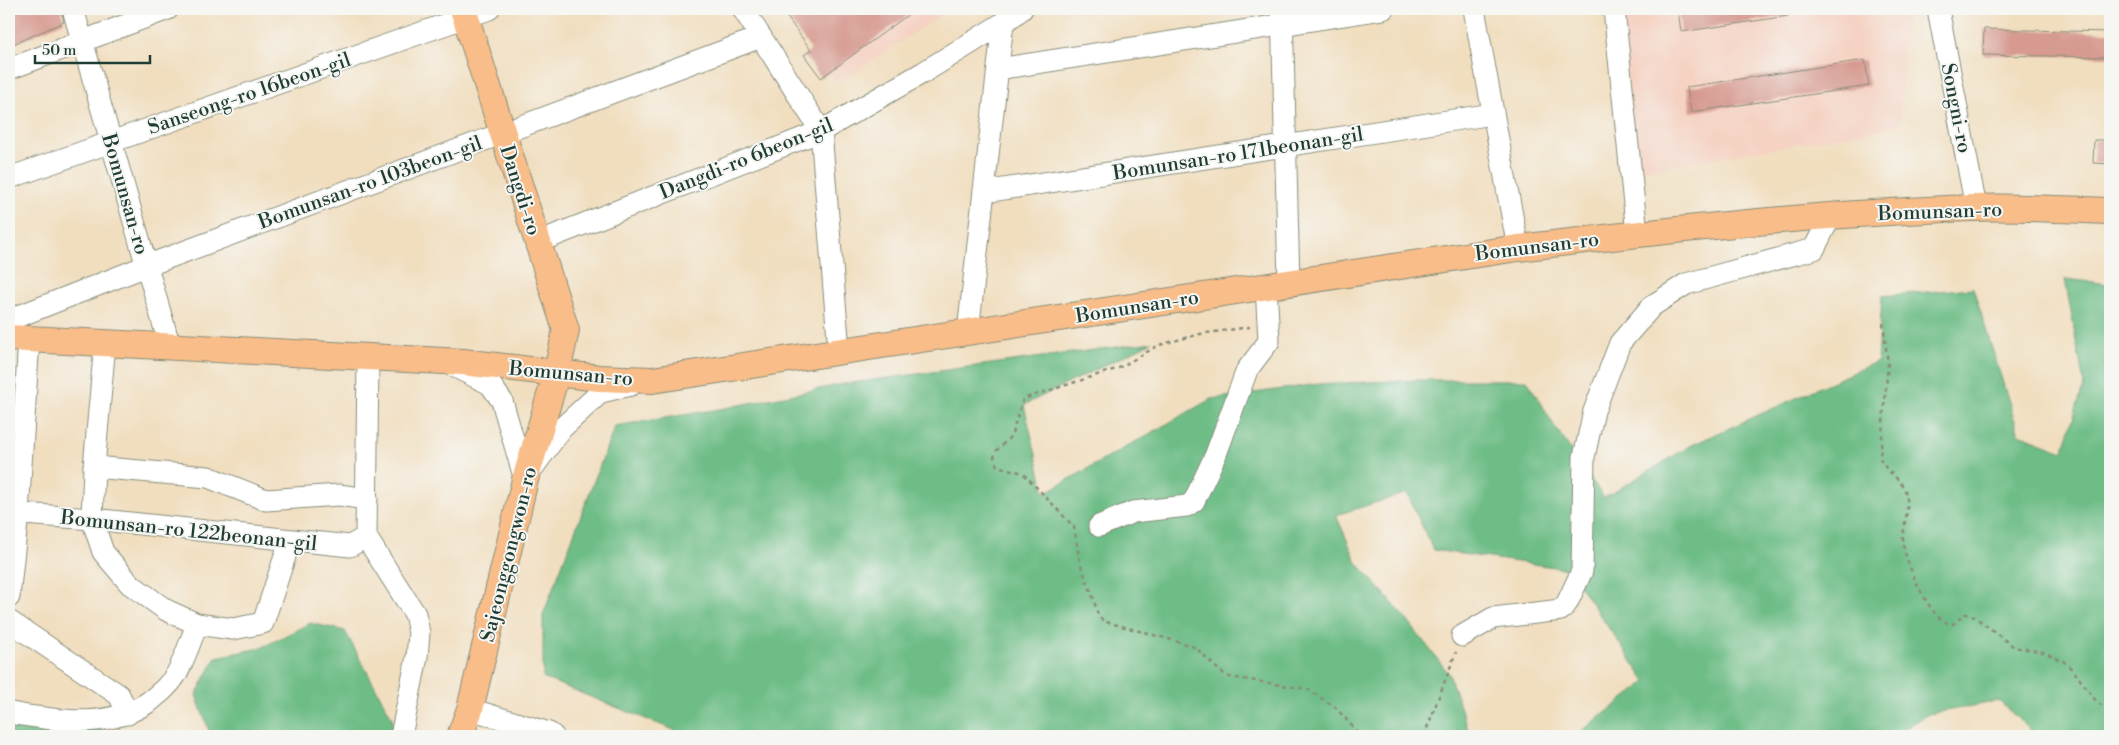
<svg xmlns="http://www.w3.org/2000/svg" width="2119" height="745" viewBox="0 0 2119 745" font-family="'Libre Bodoni',serif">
<rect width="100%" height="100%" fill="#f6f6f2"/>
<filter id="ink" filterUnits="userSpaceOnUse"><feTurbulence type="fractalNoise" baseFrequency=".02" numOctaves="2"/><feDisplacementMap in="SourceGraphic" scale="10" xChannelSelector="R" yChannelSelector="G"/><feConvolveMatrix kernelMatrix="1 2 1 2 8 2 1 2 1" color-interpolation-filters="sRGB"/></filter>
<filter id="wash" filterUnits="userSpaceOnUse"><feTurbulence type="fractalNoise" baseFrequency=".0096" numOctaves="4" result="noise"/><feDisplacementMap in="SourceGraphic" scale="20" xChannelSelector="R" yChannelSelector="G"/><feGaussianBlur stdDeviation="1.12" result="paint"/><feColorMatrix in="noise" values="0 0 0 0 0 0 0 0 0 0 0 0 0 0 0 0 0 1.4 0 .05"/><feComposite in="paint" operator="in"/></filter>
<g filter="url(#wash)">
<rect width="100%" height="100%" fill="#f1debf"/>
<!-- built -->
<g fill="#f5d2c2">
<path d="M784,9H950L837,84Z"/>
<path d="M1620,9H1906L1900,126L1636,172Z"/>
</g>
<!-- forest -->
<g fill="#6ebd87" stroke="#467d5e">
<path d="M2065,279L2110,284V736H2037L1999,701L1928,714L1893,736H1575L1646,682L1568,569L1433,550L1407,493L1336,515L1357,563L1403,615L1449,674L1470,736H689L543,678V615L615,426L720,409L844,384L1152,342L1024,405L1045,493L1211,399L1319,384L1420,380H1527L1553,424L1604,498L1692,445L1878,361L1882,296L1973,288L2019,434L2063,451L2084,384Z"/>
<path d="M310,623L345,631L392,718L395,736H211L196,695L216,657L261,648Z"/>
<path d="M9,718L117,732L120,736H9Z"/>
</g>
<g id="blocks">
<!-- building -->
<g fill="#d69a90">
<path d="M9,9H61L64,22L9,46Z"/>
<path d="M781,9H916L821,78L804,55L811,50Z"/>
<path d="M1678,9H1788V16L1681,32Z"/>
<path d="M1984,29L2110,32V57L1983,55Z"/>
<path d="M1865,60L1869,86L1691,112L1687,87Z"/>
<path d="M2094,140H2110V164L2093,163Z"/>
</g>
</g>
</g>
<g filter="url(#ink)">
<use href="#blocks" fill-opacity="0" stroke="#888e7a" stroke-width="1"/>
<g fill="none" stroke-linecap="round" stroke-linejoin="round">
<!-- minor casing -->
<g stroke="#888e7a" stroke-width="23">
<g id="minor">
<path d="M73,9L170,347"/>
<path d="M743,9L821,131L839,351"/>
<path d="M1282,9L1289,283"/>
<path d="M1474,9L1518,248"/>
<path d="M1614,9L1637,234"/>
<path d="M1938,9L1976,208"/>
<path d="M9,69L168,9"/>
<path d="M998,69L1383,9"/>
<path d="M9,178L489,9"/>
<path d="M984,192L1493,114"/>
<path d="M538,242L821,131L924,72L1003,23L1022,9"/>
<path d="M9,320L146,266L761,37"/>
<path d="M968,332L1003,23"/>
<path d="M105,343L94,467L92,519L103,552L130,584L166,610L197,624L233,629L263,623L290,541"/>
<path d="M368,357L366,537L415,614L419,633L417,657L401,736"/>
<path d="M449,364L490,384L502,401L525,480"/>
<path d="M94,467L208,477L266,500L339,495L367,499"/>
<path d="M532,469L562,428L601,392L631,385"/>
<path d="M9,513L92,519L350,546L366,537"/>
<path d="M1099,526L1133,512L1187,506L1194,501L1216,454L1247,370L1269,341L1266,286"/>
<path d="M9,597L18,513L29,339"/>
<path d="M9,621L119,695L128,714"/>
<path d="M1462,636L1493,618L1561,610L1567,603L1582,571L1584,457L1594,411L1620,343L1652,306L1686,284L1814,249L1831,215"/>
<path d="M470,709L549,733L553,736"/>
<path d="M9,713C57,720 107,731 150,701C160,693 170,685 177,673C185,658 191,640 197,624"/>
</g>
</g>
<!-- major casing -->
<g stroke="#888e7a" stroke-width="28">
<g id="major">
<path d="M9,338L463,362L599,378L652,380L1518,248C1669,230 1821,213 1974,208C2019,206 2065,210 2110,211"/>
<path d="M460,736L470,709L525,480L557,372L566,330L463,9"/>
</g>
</g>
<!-- path -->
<g stroke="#888e7a" stroke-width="2.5" stroke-dasharray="4 4" stroke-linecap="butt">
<path d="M1883,323L1888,364L1880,458C1885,472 1902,478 1906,494C1911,512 1900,530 1904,548C1907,566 1932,625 1953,624L1965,614H1971L2014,647L2043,652L2063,661L2073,670L2096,701L2110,712"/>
<path d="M1250,327L1200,334L1159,345L1119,368L1023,399L1011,436L996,451L994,457L997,466L1023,473L1074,527L1080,563L1093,597L1098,615L1103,621L1190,645C1206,653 1214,670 1230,677L1307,689L1335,707L1361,736"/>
<path d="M1424,736L1456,652"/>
</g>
<!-- minor -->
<use href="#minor" stroke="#fff" stroke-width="21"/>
<!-- major -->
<use href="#major" stroke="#f8bd89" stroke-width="26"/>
</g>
</g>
<g text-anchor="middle" stroke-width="4" stroke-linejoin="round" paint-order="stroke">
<!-- street labels -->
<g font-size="20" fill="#1f3d34" stroke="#f6f6f2">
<text transform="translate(249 93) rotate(-19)" y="7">Sanseong-ro 16beon-gil</text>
<text transform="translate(1957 108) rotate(79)" y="7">Songni-ro</text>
<text transform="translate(1238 153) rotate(-9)" y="7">Bomunsan-ro 171beonan-gil</text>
<text transform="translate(746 158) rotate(-22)" y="7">Dangdi-ro 6beon-gil</text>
<text transform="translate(370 182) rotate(-20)" y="7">Bomunsan-ro 103beon-gil</text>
<text transform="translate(521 190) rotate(72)" y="7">Dangdi-ro</text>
<text transform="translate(126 194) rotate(74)" y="7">Bomunsan-ro</text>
<text transform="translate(1940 211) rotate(-2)" y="7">Bomunsan-ro</text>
<text transform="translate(1537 246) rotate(-7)" y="7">Bomunsan-ro</text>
<text transform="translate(1137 306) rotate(-9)" y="7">Bomunsan-ro</text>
<text transform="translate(571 373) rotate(5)" y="7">Bomunsan-ro</text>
<text transform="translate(189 530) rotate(6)" y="7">Bomunsan-ro 122beonan-gil</text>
<text transform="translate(508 554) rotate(-76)" y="7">Sajeonggongwon-ro</text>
</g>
</g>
<!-- margin -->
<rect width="2119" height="745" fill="none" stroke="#f6f6f2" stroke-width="30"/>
<!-- scale -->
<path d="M35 55v8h115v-8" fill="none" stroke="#1f3d34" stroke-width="2.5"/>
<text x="42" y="55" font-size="15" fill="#1f3d34" stroke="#f6f6f2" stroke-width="4" paint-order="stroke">50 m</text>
</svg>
